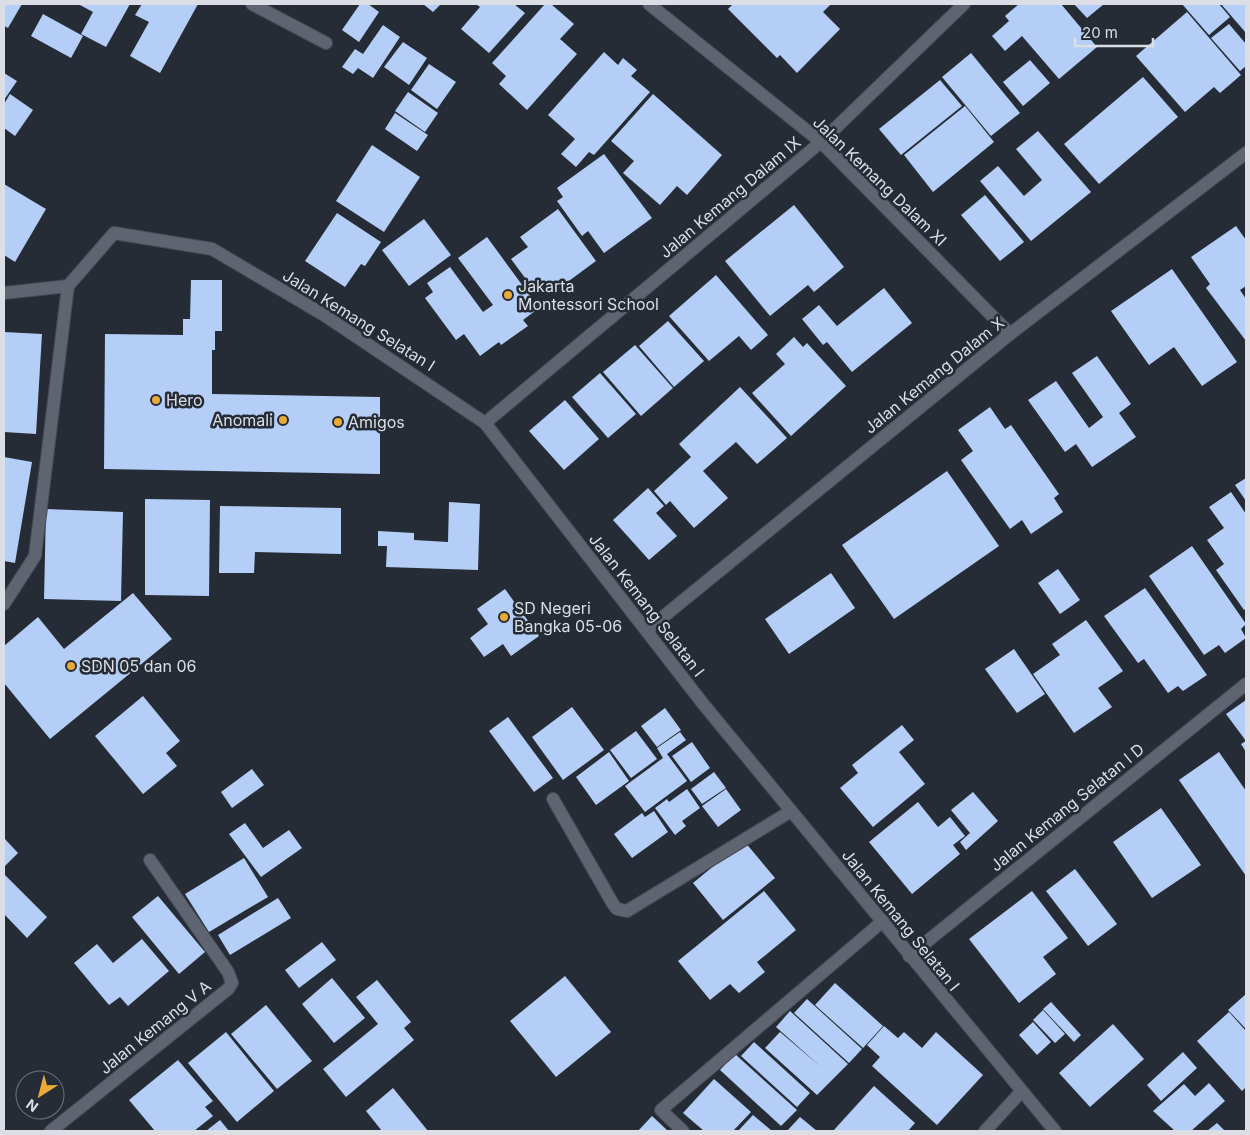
<svg xmlns="http://www.w3.org/2000/svg" width="1250" height="1135" viewBox="0 0 1250 1135" font-family="Inter,sans-serif">
<rect width="100%" height="100%" fill="#262c36"/>
<!-- building -->
<g fill="#b4cef7">
<path d="M4,4H22L8,28L4,26Z"/>
<path d="M78,4H130L106,47L81,34L93,12Z"/>
<path d="M142,4H198L160,73L130,56L149,22L135,15Z"/>
<path d="M360,4H368L379,12L359,42L342,30Z"/>
<path d="M423,4H441L433,12Z"/>
<path d="M476,4H514L525,13L489,53L461,29L480,7Z"/>
<path d="M545,4H551L574,24L560,39L577,54L527,110L499,84L506,76L492,63Z"/>
<path d="M733,4H831L823,12L840,29L797,73L780,55L777,58L728,9Z"/>
<path d="M1019,4H1061L1097,47L1059,79L1022,36L1005,51L992,36L1009,21L1005,16Z"/>
<path d="M1074,4H1104L1087,18Z"/>
<path d="M1182,4H1219L1230,17L1209,35Z"/>
<path d="M1221,4H1246V33Z"/>
<path d="M1187,12L1241,75L1220,93L1214,87L1185,112L1136,56Z"/>
<path d="M43,14L83,36L71,58L31,36Z"/>
<path d="M1229,24L1246,44V66L1240,71L1211,38Z"/>
<path d="M383,25L400,37L373,78L358,68L353,74L342,67L355,49L363,54Z"/>
<path d="M403,42L427,58L409,85L384,67Z"/>
<path d="M604,52L618,65L623,58L637,70L631,76L650,92L594,155L589,152L576,167L561,154L575,139L548,115Z"/>
<path d="M971,53L1020,113L991,136L942,77Z"/>
<path d="M1030,60L1050,83L1023,106L1003,82Z"/>
<path d="M429,64L456,82L437,109L411,90Z"/>
<path d="M4,73L17,81L4,100Z"/>
<path d="M1143,77L1178,117L1099,184L1064,144Z"/>
<path d="M940,80L962,106L901,155L879,129Z"/>
<path d="M408,92L438,113L425,132L395,111Z"/>
<path d="M10,94L33,110L15,136L4,128V104Z"/>
<path d="M653,94L722,155L687,195L677,186L660,205L623,173L634,161L611,141Z"/>
<path d="M965,106L994,142L933,192L904,155Z"/>
<path d="M395,113L428,135L417,151L385,129Z"/>
<path d="M1038,131L1091,192L1031,241L980,181L998,166L1024,196L1042,180L1016,149Z"/>
<path d="M372,145L420,177L384,232L336,201Z"/>
<path d="M604,154L652,218L604,253L588,231L582,236L557,201L563,197L557,188Z"/>
<path d="M4,184L46,209L15,262L4,255Z"/>
<path d="M985,195L1024,242L1000,261L961,215Z"/>
<path d="M794,205L844,267L814,292L808,285L770,316L725,261Z"/>
<path d="M558,209L596,261L558,289L553,282L537,294L511,259L528,247L520,237Z"/>
<path d="M337,213L381,242L365,266L361,264L345,287L305,261Z"/>
<path d="M424,219L451,255L409,286L382,250Z"/>
<path d="M1236,226L1246,240V286L1240,290L1246,299V341L1206,288L1210,284L1191,257Z"/>
<path d="M487,237L539,308L523,320L528,326L501,345L499,342L480,356L464,334L456,340L425,298L433,292L427,283L450,267L483,312L493,305L458,258Z"/>
<path d="M1172,269L1237,362L1202,386L1174,347L1149,365L1111,311Z"/>
<path d="M716,275L768,335L751,350L739,336L709,361L669,316Z"/>
<path d="M191,280H222V331H215V350H212V394L380,397V474L104,469L105,334L183,335V319H190Z"/>
<path d="M884,288L912,323L852,372L827,342L823,345L802,319L819,305L837,326Z"/>
<path d="M668,321L704,361L674,387L639,346Z"/>
<path d="M4,332L42,334L36,434L4,432Z"/>
<path d="M794,337L803,347L807,343L846,386L791,436L752,393L785,364L776,354Z"/>
<path d="M635,345L673,388L641,416L603,372Z"/>
<path d="M1097,356L1131,404L1119,413L1136,437L1092,467L1076,444L1065,452L1028,400L1056,381L1089,428L1103,417L1072,373Z"/>
<path d="M600,373L636,414L608,438L572,397Z"/>
<path d="M740,387L787,438L757,464L736,442L703,471L728,498L694,528L670,501L666,505L654,491L691,457L679,444Z"/>
<path d="M565,400L599,439L564,470L529,431Z"/>
<path d="M990,407L1005,429L1011,425L1059,494L1054,498L1063,512L1031,534L1022,520L1010,529L961,460L973,451L958,430Z"/>
<path d="M4,457L32,462L15,563L4,561Z"/>
<path d="M947,471L999,546L894,619L842,545Z"/>
<path d="M1246,478V501L1235,485Z"/>
<path d="M648,488L664,506L656,513L677,536L649,560L613,520Z"/>
<path d="M1231,492L1246,514V608L1244,610L1216,570L1224,564L1207,540L1224,528L1209,507Z"/>
<path d="M145,499L210,500L209,596L145,595Z"/>
<path d="M449,502L480,504L478,570L386,567L387,546H378V531L414,533V540L448,542Z"/>
<path d="M220,506L341,508V554L255,552L254,573H219Z"/>
<path d="M46,509L123,512L121,601L44,599Z"/>
<path d="M1192,546L1246,624L1241,629L1246,638L1225,653L1219,645L1204,655L1149,576Z"/>
<path d="M1058,569L1080,600L1060,614L1038,583Z"/>
<path d="M831,573L855,608L789,654L765,619Z"/>
<path d="M1145,588L1207,675L1183,691L1178,686L1168,693L1144,659L1138,663L1104,616Z"/>
<path d="M505,589L539,636L511,656L503,644L484,657L470,638L488,624L477,609Z"/>
<path d="M133,593L172,639L50,739L4,683V646L38,617L64,649Z"/>
<path d="M1086,620L1123,671L1098,688L1112,707L1074,733L1033,674L1060,655L1052,644Z"/>
<path d="M1014,649L1045,694L1017,713L985,669Z"/>
<path d="M143,696L180,741L166,753L177,766L143,794L95,736Z"/>
<path d="M1246,700V752L1241,744L1246,741L1226,714Z"/>
<path d="M572,707L604,750L563,780L532,737Z"/>
<path d="M665,708L681,730L657,747L641,726Z"/>
<path d="M508,717L553,778L534,792L489,731Z"/>
<path d="M902,725L914,740L899,752L925,784L873,827L840,788L858,773L852,765Z"/>
<path d="M636,731L657,759L631,778L610,750Z"/>
<path d="M680,732L686,740L667,754L687,781L645,812L625,786L663,758L657,748Z"/>
<path d="M692,742L710,768L691,782L672,756Z"/>
<path d="M609,752L629,781L596,805L576,777Z"/>
<path d="M1219,752L1246,791V876L1179,780Z"/>
<path d="M252,769L264,785L232,808L221,792Z"/>
<path d="M714,772L726,788L702,804L691,789Z"/>
<path d="M687,789L700,808L682,821L686,826L675,835L655,808L667,799L669,802Z"/>
<path d="M726,789L741,810L718,827L702,806Z"/>
<path d="M973,792L998,821L966,850L960,842L970,833L951,810Z"/>
<path d="M918,802L938,827L950,817L965,836L953,845L960,854L912,894L869,842Z"/>
<path d="M1161,808L1201,865L1152,898L1113,842Z"/>
<path d="M654,811L668,832L632,858L614,834L642,813L645,817Z"/>
<path d="M245,823L263,848L289,830L302,848L261,877L229,834Z"/>
<path d="M4,838L18,853L4,867Z"/>
<path d="M744,841L775,878L723,920L693,883Z"/>
<path d="M244,858L268,897L209,932L185,894Z"/>
<path d="M1075,869L1117,924L1088,946L1046,891Z"/>
<path d="M4,874L47,917L27,938L4,914Z"/>
<path d="M764,891L796,930L757,962L765,972L739,993L730,984L710,1000L678,961Z"/>
<path d="M1032,891L1068,938L1043,957L1056,974L1019,1003L969,939Z"/>
<path d="M158,896L205,952L179,974L132,917Z"/>
<path d="M278,898L291,918L230,955L218,935Z"/>
<path d="M142,939L169,971L128,1006L120,997L109,1005L74,963L97,944L113,963Z"/>
<path d="M322,942L336,960L299,988L285,970Z"/>
<path d="M565,976L611,1032L556,1077L510,1021Z"/>
<path d="M332,978L365,1018L334,1043L302,1004Z"/>
<path d="M377,980L411,1022L404,1028L414,1040L346,1097L323,1069L378,1024L356,997Z"/>
<path d="M835,983L883,1026L863,1048L815,1005Z"/>
<path d="M1246,994V1029L1228,1010Z"/>
<path d="M807,999L862,1049L849,1063L794,1013Z"/>
<path d="M1051,1002L1081,1035L1074,1042L1043,1009Z"/>
<path d="M266,1005L312,1061L277,1089L231,1034Z"/>
<path d="M1043,1010L1065,1034L1055,1043L1033,1020Z"/>
<path d="M790,1011L848,1064L817,1095L765,1048L780,1032L821,1067L776,1027Z"/>
<path d="M1229,1012L1246,1031V1087L1242,1091L1197,1041Z"/>
<path d="M1033,1022L1051,1042L1037,1055L1019,1035Z"/>
<path d="M1113,1024L1144,1059L1090,1107L1059,1073Z"/>
<path d="M884,1026L898,1038L904,1032L922,1048L936,1032L983,1075L937,1125L872,1066L880,1057L867,1045Z"/>
<path d="M226,1032L274,1091L237,1122L188,1063Z"/>
<path d="M754,1042L810,1093L797,1107L741,1056Z"/>
<path d="M1183,1052L1197,1068L1161,1101L1147,1085Z"/>
<path d="M735,1054L797,1110L781,1126L720,1070Z"/>
<path d="M178,1060L213,1101L205,1107L213,1116L194,1131H155L129,1100Z"/>
<path d="M714,1079L751,1112L733,1131H704L683,1113Z"/>
<path d="M1209,1083L1225,1101L1191,1131H1175L1153,1111L1184,1084L1195,1096Z"/>
<path d="M874,1086L915,1123L908,1131H833Z"/>
<path d="M393,1088L428,1131H382L366,1111Z"/>
<path d="M753,1115L772,1131H738Z"/>
<path d="M652,1116L668,1131H638Z"/>
<path d="M800,1117L817,1131H787Z"/>
<path d="M220,1120L229,1131H206Z"/>
<path d="M1217,1123L1225,1131H1207Z"/>
</g>
<g fill="none" stroke-linecap="round" stroke-linejoin="round">
<!-- street casing -->
<g stroke="#444a51" stroke-width="14">
<g id="street">
<path d="M252,4L326,43"/>
<path d="M649,4L821,142L1010,334"/>
<path d="M4,293L68,286"/>
<path d="M485,423L821,142L964,4"/>
<path d="M4,604L35,556L68,286L114,233L212,249L324,315L485,423L704,705L1055,1131"/>
<path d="M647,630L1010,334L1246,153"/>
<path d="M553,799L613,904L617,909L627,911L791,811"/>
<path d="M909,956L1246,684"/>
<path d="M51,1131L228,989L232,983L228,972L150,860"/>
<path d="M683,1131L661,1110L883,921"/>
<path d="M985,1131L1021,1092"/>
</g>
</g>
<!-- street -->
<use href="#street" stroke="#5e6571" stroke-width="12"/>
</g>
<!-- markers -->
<g fill="#e8ab37" stroke="#262c36" stroke-width="2">
<circle cx="508" cy="295" r="5"/>
<circle cx="156" cy="400" r="5"/>
<circle cx="283" cy="420" r="5"/>
<circle cx="338" cy="422" r="5"/>
<circle cx="504" cy="617" r="5"/>
<circle cx="71" cy="666" r="5"/>
</g>
<g text-anchor="middle" stroke-width="5" stroke-linejoin="round" paint-order="stroke">
<!-- street labels -->
<g font-size="16" fill="#dbdfe5" stroke="#262c36">
<text transform="translate(880 181) rotate(44)" y="6">Jalan Kemang Dalam XI</text>
<text transform="translate(730 197) rotate(-40)" y="6">Jalan Kemang Dalam IX</text>
<text transform="translate(359 320) rotate(32)" y="6">Jalan Kemang Selatan I</text>
<text transform="translate(934 375) rotate(-39)" y="6">Jalan Kemang Dalam X</text>
<text transform="translate(647 605) rotate(52)" y="6">Jalan Kemang Selatan I</text>
<text transform="translate(1067 807) rotate(-39)" y="6">Jalan Kemang Selatan I D</text>
<text transform="translate(901 920) rotate(51)" y="6">Jalan Kemang Selatan I</text>
<text transform="translate(155 1027) rotate(-39)" y="6">Jalan Kemang V A</text>
</g>
<!-- poi labels -->
<g font-size="16" fill="#dbdfe5" stroke="#262c36" text-anchor="start">
<text x="518" y="292">Jakarta<tspan x="518" dy="18">Montessori School</tspan></text>
<text x="166" y="406">Hero</text>
<text x="273" y="426" text-anchor="end">Anomali</text>
<text x="348" y="428">Amigos</text>
<text x="514" y="614">SD Negeri<tspan x="514" dy="18">Bangka 05-06</tspan></text>
<text x="81" y="672">SDN 05 dan 06</text>
</g>
</g>
<!-- border -->
<rect width="1250" height="1135" fill="none" stroke="#dbdfe5" stroke-width="10"/>
<!-- north arrow -->
<g transform="translate(40 1095) rotate(216)"><circle r="24" fill="#262c36" stroke="#6e747c"/>
<path d="M0-4L9 19L0 12L-9 19Z" fill="#e8ab37"/>
<text y="-8" font-size="14" font-weight="bold" text-anchor="middle" fill="#dbdfe5">N</text>
</g>
<!-- scale -->
<path d="M1075 38v8h78v-8" fill="none" stroke="#dbdfe5" stroke-width="2.5"/>
<text x="1082" y="38" font-size="15" fill="#dbdfe5" stroke="#262c36" stroke-width="4" paint-order="stroke">20 m</text>
</svg>
